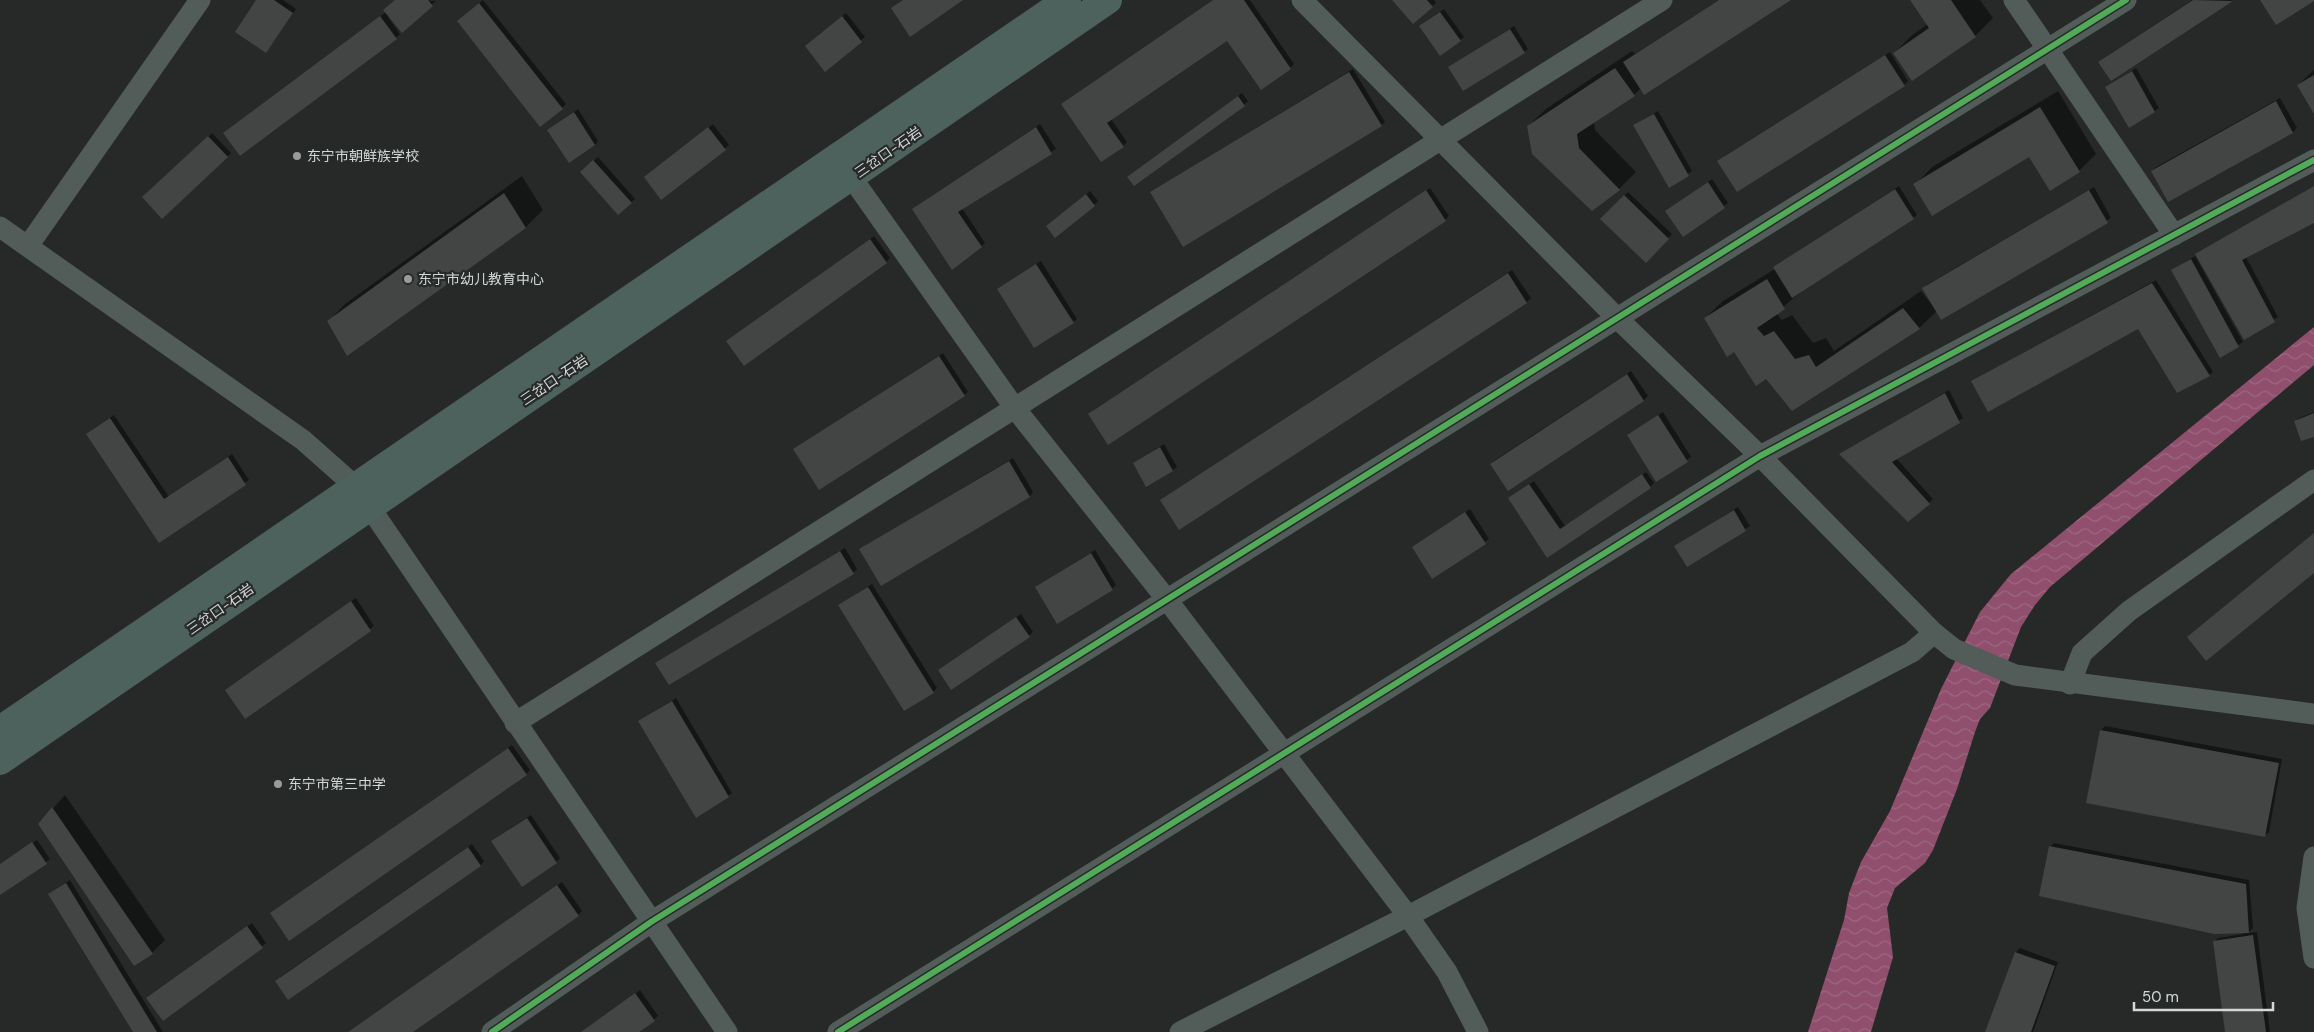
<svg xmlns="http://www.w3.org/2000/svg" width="2314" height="1032" viewBox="0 0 2314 1032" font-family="'DM Sans','Noto Sans SC',sans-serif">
<defs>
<pattern id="water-waves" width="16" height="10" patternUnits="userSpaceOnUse" patternTransform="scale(1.25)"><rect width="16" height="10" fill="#8f4f6d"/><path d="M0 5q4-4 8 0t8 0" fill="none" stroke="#9e6881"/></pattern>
</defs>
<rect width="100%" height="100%" fill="#272928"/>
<!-- water -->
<path fill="url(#water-waves)" d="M2314,327V365L2050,587L2035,605L2021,627L1990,708L1980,719L1975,732L1957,789L1933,850L1925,863L1895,888L1887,908L1893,957L1871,1032H1808L1844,920L1849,893L1861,862L1890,811L1941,689L1980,612L2011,574Z"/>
<!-- shadow -->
<g fill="#0007">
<path d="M258,0H283L296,9L269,48Z"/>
<path d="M396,0L436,1L402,31L389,16L388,17L400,34L396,38L241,155L229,130L386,12Z"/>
<path d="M483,0L566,104L562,108L462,17Z"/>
<path d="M1213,0H1250L1294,64L1290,68L1228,39L1111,119L1127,142L1123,146L1067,100Z"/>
<path d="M1394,0H1434L1436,3L1432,6Z"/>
<path d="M1719,0H1788L1641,88L1634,95L1594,121L1595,130L1636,172L1619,189L1528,126L1546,109L1632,51L1635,54Z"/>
<path d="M1911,0H1980L1993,18L1975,36L1912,79L1894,53L1912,35L1928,24Z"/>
<path d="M2192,0H2233L2111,80L2100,62L2104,58Z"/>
<path d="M1444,9L1464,37L1460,40L1425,22Z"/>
<path d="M846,13L865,37L825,70L810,42Z"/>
<path d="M1514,26L1528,49L1524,52L1450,67Z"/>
<path d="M1890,52L1908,81L1904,85L1723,157Z"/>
<path d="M2136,68L2159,108L2155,111L2107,87Z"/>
<path d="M1353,69L1385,122L1382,125L1151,192Z"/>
<path d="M2314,70V111L2298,85Z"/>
<path d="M2058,91L2096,154L2079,171L2029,155L1915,185L1932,167Z"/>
<path d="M1242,93L1248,101L1244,105L1129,177Z"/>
<path d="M2280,98L2297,128L2293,132L2168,201L2152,171L2156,167Z"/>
<path d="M578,109L598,141L595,145L548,130Z"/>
<path d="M1658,111L1692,171L1669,186L1635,126Z"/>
<path d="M713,124L729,145L662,198L645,177Z"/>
<path d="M1040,124L1056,149L962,208L985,243L982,246L917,206Z"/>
<path d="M212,133L231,153L162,217L144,197Z"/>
<path d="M598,157L635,199L618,214L582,172Z"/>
<path d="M522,176L543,210L526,227L348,354L328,322L345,304Z"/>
<path d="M1712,179L1728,203L1683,235L1667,211Z"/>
<path d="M1899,186L1917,215L1802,291L1776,313L1782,320L1792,315L1813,343L1826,338L1834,351L1921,291L1932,305H1933L1924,288L1928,284L2094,187L2111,218L1942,319L1937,311L1919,328L1792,409L1767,377L1734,350L1705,318L1723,301L1775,269L1778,264Z"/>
<path d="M2314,186V222L2246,257L2278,317L2244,338L2197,254Z"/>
<path d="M1430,188L1449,216L1445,220L1109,443L1094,410Z"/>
<path d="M1090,191L1098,201L1094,205L1051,223Z"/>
<path d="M1628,192L1672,234L1646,261L1602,219Z"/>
<path d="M874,236L890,258L886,262L732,338Z"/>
<path d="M2195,256L2243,342L2220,356L2173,270Z"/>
<path d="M1041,261L1077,319L1073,322L998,289Z"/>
<path d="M1512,270L1531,298L1527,302L1179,528L1161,500L1165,497Z"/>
<path d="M2156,280L2213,372L2209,375L2139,328L1972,381Z"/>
<path d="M943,353L968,392L964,395L794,449Z"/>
<path d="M1631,371L1648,396L1644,400L1508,489L1491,464L1495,460Z"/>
<path d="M1949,390L1963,418L1896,458L1933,499L1929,503L1841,454Z"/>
<path d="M1663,412L1691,457L1657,480L1628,435Z"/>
<path d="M2314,412V435L2295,422L2299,418Z"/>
<path d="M114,415L169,497L232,454L249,480L160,541L92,430Z"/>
<path d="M1164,444L1177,467L1173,470L1134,463Z"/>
<path d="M1013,458L1033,492L1030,496L881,584L861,549L865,546Z"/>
<path d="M1646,472L1654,483L1650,487L1547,556L1513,495L1534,481L1565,526Z"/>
<path d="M1738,507L1750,526L1687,565L1676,546Z"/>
<path d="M1470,509L1489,539L1432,577L1413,547Z"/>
<path d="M845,548L857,569L853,573L657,663Z"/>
<path d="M1095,550L1116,585L1112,589L1036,587Z"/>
<path d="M872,584L937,688L933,692L839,606Z"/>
<path d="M356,598L374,626L245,717L226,690Z"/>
<path d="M1021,614L1033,632L1029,636L943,667Z"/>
<path d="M676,698L732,793L728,796L640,721Z"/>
<path d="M2105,726L2282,759L2269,832L2265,835L2088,802L2101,730Z"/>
<path d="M512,745L530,770L526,774L276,910Z"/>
<path d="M65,795L165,940L152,953L134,964L39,824Z"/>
<path d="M531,815L560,858L556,862L497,837Z"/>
<path d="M37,840L50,859L0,894V864Z"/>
<path d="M2054,843L2249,880L2253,928L2248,933L2257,932L2270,1032H2227L2214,942L2218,938L2243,934V932L2050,847Z"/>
<path d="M472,844L484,861L481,865L288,999L280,977Z"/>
<path d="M70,880L163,1032H135L50,894Z"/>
<path d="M562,882L582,911L578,915L411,1032H348Z"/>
<path d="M252,923L266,943L163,1019L152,995Z"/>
<path d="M2020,948L2058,962L2033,1032H1986L2016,952Z"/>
<path d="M640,990L658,1016L637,1032H582Z"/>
</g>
<!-- building -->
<g fill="#434544">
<path d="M256,0H274L293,13L266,53L235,32Z"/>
<path d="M395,0H428L433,6L402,33L383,10Z"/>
<path d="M903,0H963L910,37L891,8Z"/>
<path d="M1213,0H1244L1291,69L1261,90L1227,41L1107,123L1124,147L1101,162L1061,104Z"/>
<path d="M1392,0H1427L1433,7L1413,24Z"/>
<path d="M1719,0H1791L1644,95L1623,62Z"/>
<path d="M1910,0H1951L1976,37L1912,81L1893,53L1929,28Z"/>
<path d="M2193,0L2233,1L2111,81L2098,62Z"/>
<path d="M2260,0H2314V1L2276,25Z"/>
<path d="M479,3L563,109L540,127L457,21Z"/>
<path d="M1440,12L1461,41L1440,56L1419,26Z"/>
<path d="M380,16L397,39L240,156L223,133Z"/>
<path d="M842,16L862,42L825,72L805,46Z"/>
<path d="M1510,29L1525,53L1463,91L1448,67Z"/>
<path d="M1885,55L1905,86L1737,192L1717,161Z"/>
<path d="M1615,68L1635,96L1577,134L1579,148L1620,190L1592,211L1532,154L1527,126Z"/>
<path d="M2132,71L2155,112L2129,128L2105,87Z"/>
<path d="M1349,72L1382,126L1183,247L1150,192Z"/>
<path d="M2314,75V114L2297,85Z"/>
<path d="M1238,96L1245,106L1134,186L1127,177Z"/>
<path d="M2276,101L2293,133L2168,202L2151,171Z"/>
<path d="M2040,107L2080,172L2050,191L2029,157L1932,216L1913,184Z"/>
<path d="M574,112L595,145L569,163L547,130Z"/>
<path d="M1654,114L1689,176L1669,188L1633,125Z"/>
<path d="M708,127L726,150L661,200L644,177Z"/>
<path d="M1036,127L1052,154L958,212L982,247L952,270L912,209Z"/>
<path d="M208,136L228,157L162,219L142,197Z"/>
<path d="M593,160L632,203L618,215L580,172Z"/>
<path d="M1708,182L1725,208L1683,237L1665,211Z"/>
<path d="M2314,186V223L2242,260L2275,322L2244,340L2195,254Z"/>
<path d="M1895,189L1914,219L1792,298L1773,267Z"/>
<path d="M1426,190L1446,221L1108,445L1088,414Z"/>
<path d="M2089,190L2108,223L1941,320L1922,288Z"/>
<path d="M504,193L526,228L347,356L327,321Z"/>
<path d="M1086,194L1095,206L1055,238L1046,226Z"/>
<path d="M1624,195L1669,239L1646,263L1600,219Z"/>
<path d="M870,239L887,263L744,366L726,341Z"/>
<path d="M2191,259L2239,347L2220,358L2171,270Z"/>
<path d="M1036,264L1074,323L1034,348L997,289Z"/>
<path d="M1508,273L1527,303L1179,530L1160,500Z"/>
<path d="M1767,279L1785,309L1757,328L1764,336L1774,331L1795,359L1809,355L1816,367L1903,308L1920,329L1792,411L1766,379L1756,386L1734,352L1727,357L1704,318Z"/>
<path d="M2152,283L2210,376L2177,393L2138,329L1988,412L1971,381Z"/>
<path d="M939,356L965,396L819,490L793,449Z"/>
<path d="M1627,374L1644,401L1508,491L1490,464Z"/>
<path d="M1945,393L1960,423L1892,462L1930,504L1908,522L1839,454Z"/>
<path d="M2314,413V437L2301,441L2294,421Z"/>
<path d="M1658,415L1688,462L1656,482L1627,435Z"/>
<path d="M110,418L164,499L228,457L246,485L159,543L86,434Z"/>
<path d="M1160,447L1173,471L1146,487L1133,463Z"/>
<path d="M1009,461L1030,497L881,586L859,549Z"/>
<path d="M1642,474L1651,488L1547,558L1508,498L1529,484L1560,529Z"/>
<path d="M1734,510L1746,531L1687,567L1674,546Z"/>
<path d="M1465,512L1486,544L1432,579L1412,547Z"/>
<path d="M2314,533V573L2206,661L2187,637Z"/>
<path d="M840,551L854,574L669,685L655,663Z"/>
<path d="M1091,553L1113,590L1057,624L1035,587Z"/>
<path d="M868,587L934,693L904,711L838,605Z"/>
<path d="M351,601L371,631L245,719L225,690Z"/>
<path d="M1016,617L1030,637L951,690L938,670Z"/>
<path d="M672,701L729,797L696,818L638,721Z"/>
<path d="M2100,730L2279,763L2265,837L2086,803Z"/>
<path d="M508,748L527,775L289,941L270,913Z"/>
<path d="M52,807L153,954L134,966L38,824Z"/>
<path d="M527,818L557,863L522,887L491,841Z"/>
<path d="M32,842L47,864L0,895V864Z"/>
<path d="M2049,846L2246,884L2249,933L2214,934L2039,896Z"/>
<path d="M468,847L481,866L288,1000L275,981Z"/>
<path d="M66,883L157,1032H133L48,894Z"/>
<path d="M557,885L579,916L413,1032H348Z"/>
<path d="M247,926L263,948L163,1021L146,998Z"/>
<path d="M2253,935L2266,1032H2225L2213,941Z"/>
<path d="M2015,952L2055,966L2031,1032H1985Z"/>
<path d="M635,993L655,1021L639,1032H581Z"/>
</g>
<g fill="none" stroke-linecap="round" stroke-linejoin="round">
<!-- minor -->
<g stroke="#525c59" stroke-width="21">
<path d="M1302,0L1618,319L1760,456L1934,633L1954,649L2015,675L2314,714"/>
<path d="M2014,0L2174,235"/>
<path d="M842,164L1014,407L1168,601L1408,916L1447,972L1478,1032"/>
<path d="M0,227L303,440L356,487L727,1032"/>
<path d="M28,246L200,0"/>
<path d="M2070,684L2082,653L2129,611L2314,480"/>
<path d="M515,723L1662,0"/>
<path d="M2314,857L2307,908L2314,958"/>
<path d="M492,1032L651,922L2126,0"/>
<path d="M838,1032L1760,456L2314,160"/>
<path d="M1180,1032L1408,916L1912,652L1934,633"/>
</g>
<!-- highway -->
<g stroke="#4e625d" stroke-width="28">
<path d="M0,730L1067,0"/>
<path d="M0,761L1108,0"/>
</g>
<!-- cycleway casing -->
<g stroke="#262a29" stroke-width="9">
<g id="cycleway">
<path d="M492,1032L651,922L2126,0"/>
<path d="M838,1032L1760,456L2314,160"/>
</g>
</g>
<!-- cycleway -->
<use href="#cycleway" stroke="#51ab58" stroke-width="6"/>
</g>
<!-- markers -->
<g fill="#999b9a" stroke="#262a29" stroke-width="2">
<circle cx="297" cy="156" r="5"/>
<circle cx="408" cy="279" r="5"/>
<circle cx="278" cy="784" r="5"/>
</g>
<g text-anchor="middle" stroke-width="4.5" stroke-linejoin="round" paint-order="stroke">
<!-- street labels -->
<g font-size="14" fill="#d6d8d8" stroke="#262a29">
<text transform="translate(888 152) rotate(-35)" y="5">三岔口-石岩</text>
<text transform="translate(554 380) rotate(-34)" y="5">三岔口-石岩</text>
<text transform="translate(220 609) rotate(-35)" y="5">三岔口-石岩</text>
</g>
<!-- poi labels -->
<g font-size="14" fill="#d6d8d8" stroke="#262a29" text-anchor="start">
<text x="307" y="161">东宁市朝鲜族学校</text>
<text x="418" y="284">东宁市幼儿教育中心</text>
<text x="288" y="789">东宁市第三中学</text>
</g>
</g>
<!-- scale -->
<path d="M2134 1002v8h139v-8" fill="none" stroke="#d6d8d8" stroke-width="2.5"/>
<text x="2142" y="1002" font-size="15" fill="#d6d8d8" stroke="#262a29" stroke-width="4" paint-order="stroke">50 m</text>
</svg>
